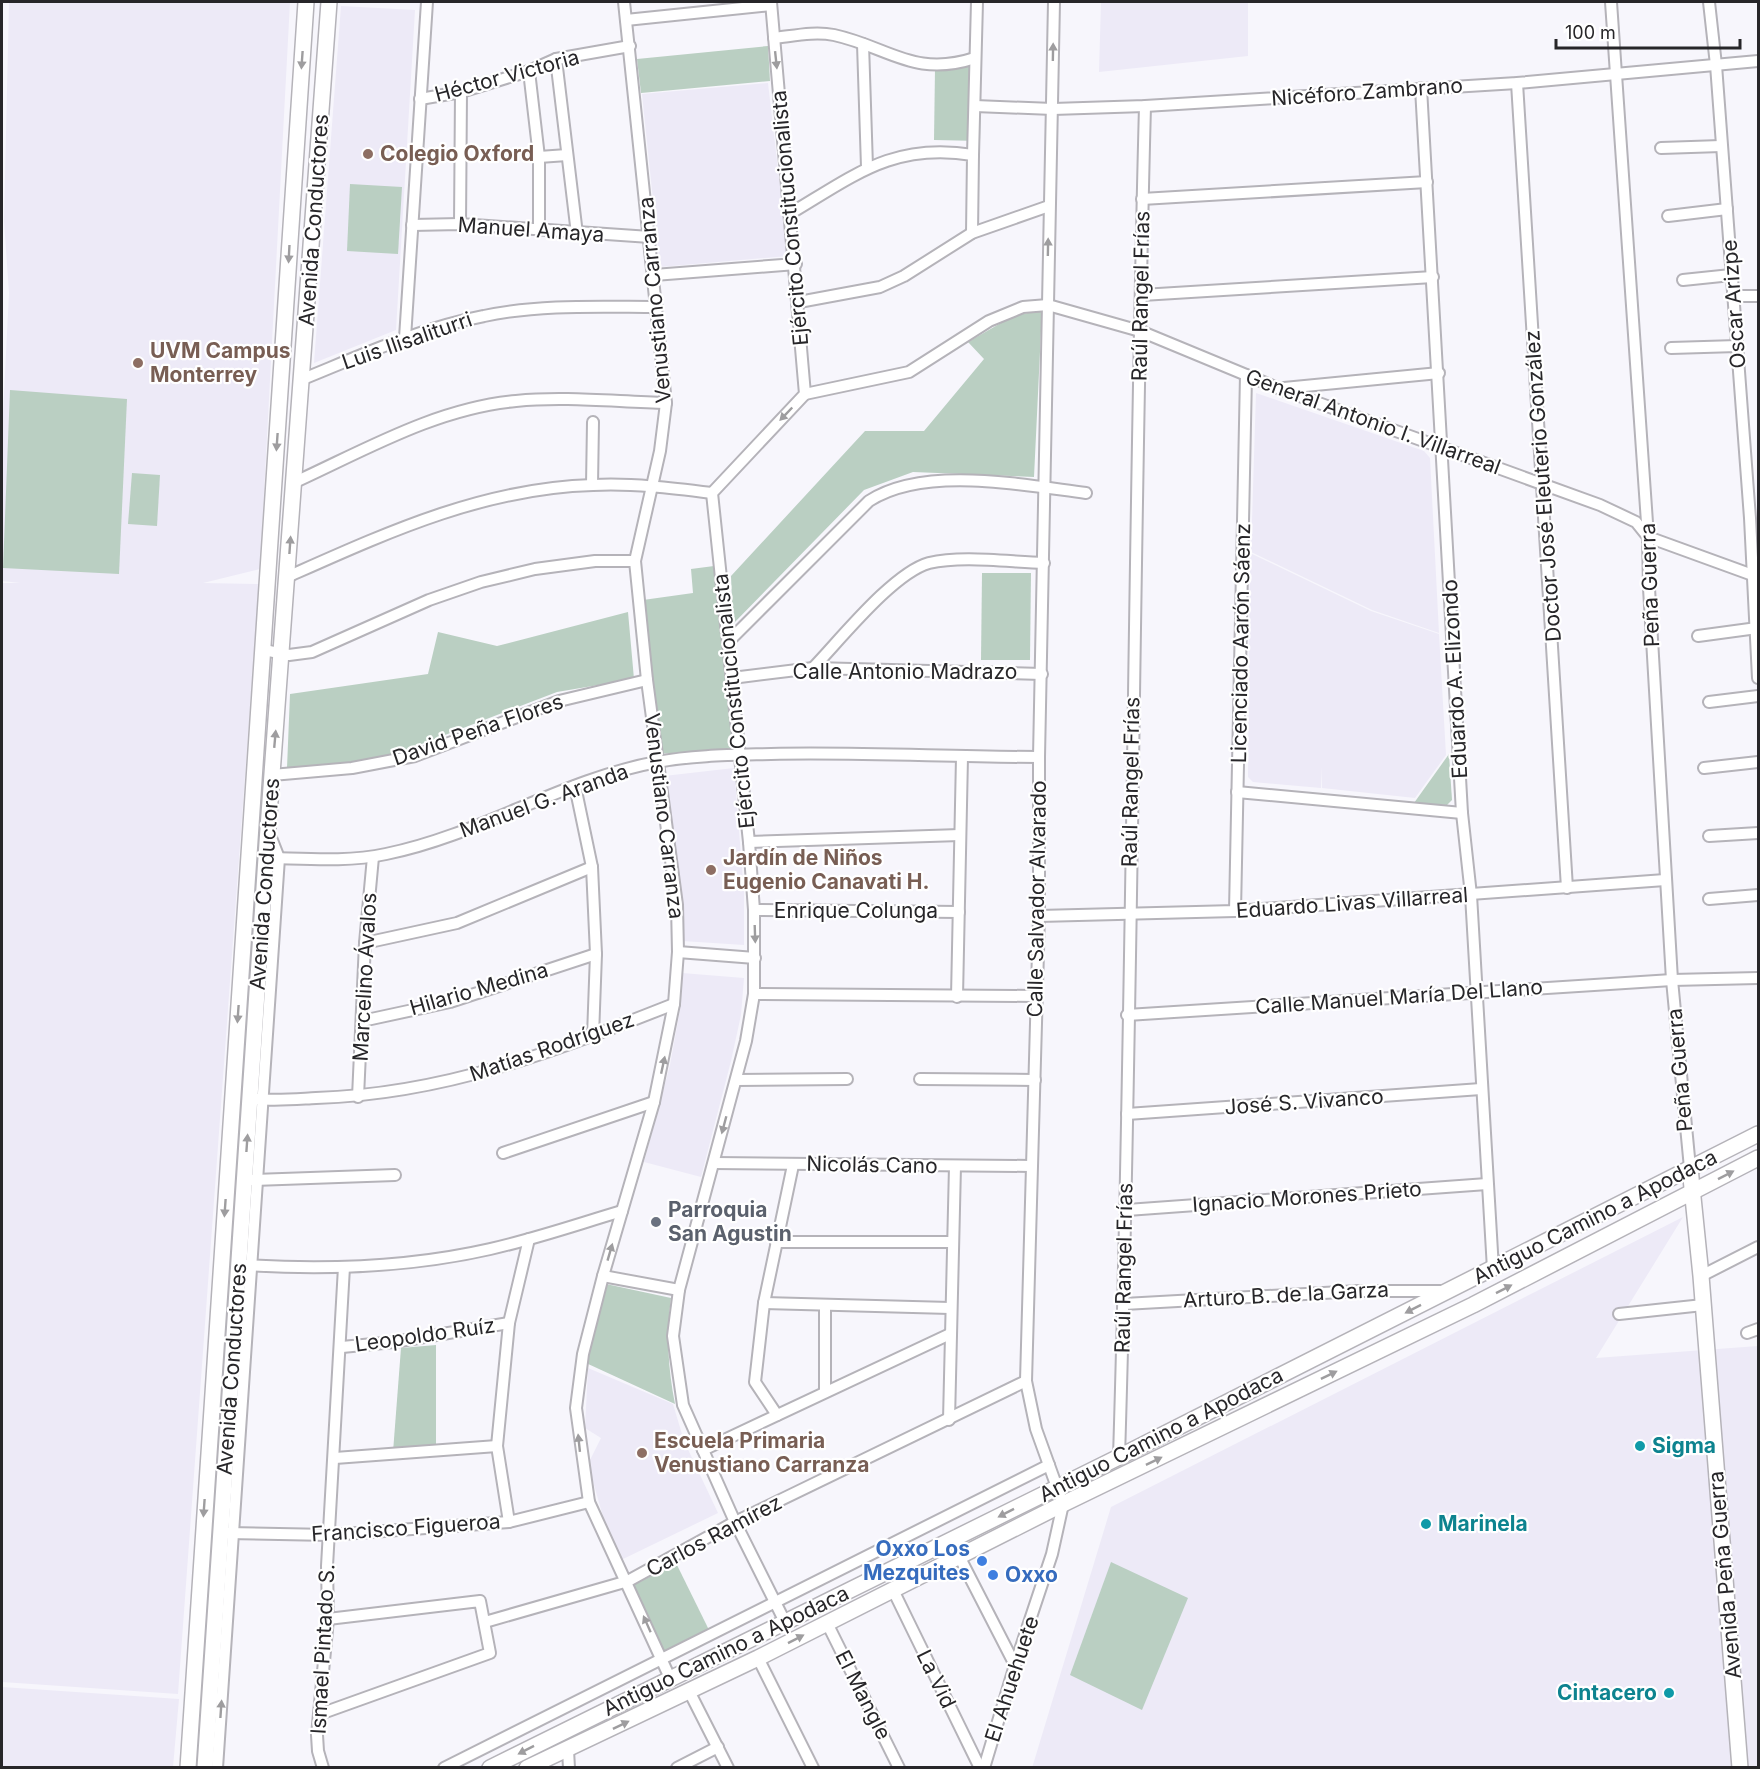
<svg xmlns="http://www.w3.org/2000/svg" width="1760" height="1769" viewBox="0 0 1760 1769" font-family="Inter,sans-serif">
<rect width="100%" height="100%" fill="#f7f6fc"/>
<!-- built -->
<g fill="#edeaf7">
<path d="M9,2H290L260,569L203,583L259,584L178,1694L2,1682V583H20L2,581V433L9,293L4,221Z"/>
<path d="M1101,2H1248V56L1099,72Z"/>
<path d="M341,6L415,10L396,330L314,363Z"/>
<path d="M768,83L788,256L660,267L642,94Z"/>
<path d="M1256,393L1424,451L1430,458L1439,633L1372,610L1251,552Z"/>
<path d="M1250,553L1371,611L1439,634L1446,755L1415,798L1322,788V767L1321,788L1253,782L1248,777Z"/>
<path d="M734,768L744,893V945L682,941L683,902L664,776Z"/>
<path d="M682,973L744,978L741,1015L731,1061L701,1177L644,1162L670,1065L680,1010Z"/>
<path d="M1683,1217L1596,1358L1758,1346V1767L1032,1768L1111,1507Z"/>
<path d="M588,1368L673,1404L684,1441L718,1513L621,1560L606,1527L588,1464L601,1438L585,1428Z"/>
<path d="M2,1687L179,1699L173,1767H2Z"/>
</g>
<!-- green -->
<g fill="#bacfc2">
<path d="M768,46L770,81L641,93L637,59Z"/>
<path d="M981,66L980,141L934,140L935,69Z"/>
<path d="M350,184L402,187L398,254L347,251Z"/>
<path d="M1042,310L1034,477L913,472L864,490L733,624L731,576L865,431H924L984,359L968,342L1013,316Z"/>
<path d="M10,390L127,399L119,574L3,568Z"/>
<path d="M132,473L160,475L157,526L128,524Z"/>
<path d="M714,566L733,749L657,754L643,600L693,593L691,569Z"/>
<path d="M982,573H1031L1030,660H981Z"/>
<path d="M628,612L634,679L557,692L380,760L287,768L290,694L428,674L438,632L497,646Z"/>
<path d="M1449,754L1452,800L1447,805L1414,803Z"/>
<path d="M606,1284L671,1298C666,1335 668,1368 675,1404L586,1363Z"/>
<path d="M436,1345V1446L393,1452L401,1348Z"/>
<path d="M1111,1562L1188,1598L1142,1710L1070,1675Z"/>
<path d="M676,1563L709,1630L663,1653L630,1587Z"/>
</g>
<g fill="none" stroke-linecap="round" stroke-linejoin="round">
<!-- street casing -->
<g stroke="#b5b3b9" stroke-width="14">
<g id="street">
<path d="M624,2L666,403L660,451L635,561L647,680L677,905L678,952L674,1004L654,1102L603,1276L583,1354L576,1408L589,1502L670,1678"/>
<path d="M771,2L805,394L712,493L749,842L754,910V994L746,1041L679,1290L673,1336L683,1405L735,1522L785,1622"/>
<path d="M1611,2L1648,537L1649,588L1672,980L1690,1168"/>
<path d="M1709,2L1716,65L1750,518L1758,678"/>
<path d="M626,20L771,5"/>
<path d="M774,38C793,36 814,31 834,35C889,47 914,78 975,58"/>
<path d="M863,44L867,167"/>
<path d="M556,59L577,234"/>
<path d="M529,71L539,157V230"/>
<path d="M1517,83L1567,888"/>
<path d="M1421,88L1462,813L1471,895L1493,1269"/>
<path d="M420,99L461,92L529,71L556,59L630,46"/>
<path d="M975,106L1053,109L1145,106L1517,83L1758,61"/>
<path d="M1661,148L1721,146"/>
<path d="M973,155L977,2"/>
<path d="M539,157L567,155"/>
<path d="M1142,199L1427,182"/>
<path d="M791,213C855,175 894,142 973,155L972,233"/>
<path d="M1668,216L1727,209"/>
<path d="M460,224L461,92"/>
<path d="M412,225L460,224L650,237"/>
<path d="M654,275L796,264"/>
<path d="M1683,280L1731,275"/>
<path d="M1142,295L1433,277"/>
<path d="M1733,296H1758"/>
<path d="M799,302L880,287L904,276L972,233L1049,206"/>
<path d="M405,338L427,2"/>
<path d="M1671,348L1737,346"/>
<path d="M303,379C362,355 421,328 484,316C540,304 601,307 657,307"/>
<path d="M1284,388L1439,373"/>
<path d="M805,394L909,372L989,321L1023,307L1048,305L1140,331L1280,389L1600,505L1636,522L1648,537L1758,577"/>
<path d="M295,482C365,450 437,408 516,401C565,396 617,402 666,403"/>
<path d="M592,485L593,422"/>
<path d="M287,577C386,533 483,488 593,485C632,483 672,488 712,493"/>
<path d="M1698,636L1757,628"/>
<path d="M729,641L869,501C924,465 1023,485 1086,493"/>
<path d="M264,650L289,655L312,652L429,600L481,582L535,569L595,561H635"/>
<path d="M813,668C840,640 893,573 929,563C962,555 1009,562 1044,563"/>
<path d="M732,678L813,668L1042,674"/>
<path d="M1709,702L1758,696"/>
<path d="M1704,768L1758,762"/>
<path d="M272,775L352,768L415,756L559,701L647,680"/>
<path d="M575,786L592,867L596,954L593,1036"/>
<path d="M1237,792L1462,813"/>
<path d="M1709,836L1758,833"/>
<path d="M749,842L960,835"/>
<path d="M273,858C310,859 349,862 386,854C480,835 563,779 657,762C694,755 734,755 771,754C860,752 950,757 1039,757"/>
<path d="M1709,899L1758,895"/>
<path d="M754,910L959,912"/>
<path d="M1235,911L1246,375"/>
<path d="M1039,916L1235,911L1665,880"/>
<path d="M365,943L457,923L592,867"/>
<path d="M678,952L755,958"/>
<path d="M754,994L1035,996"/>
<path d="M957,997L962,757"/>
<path d="M1127,1015L1672,980L1758,978"/>
<path d="M362,1021L450,1002L596,954"/>
<path d="M920,1079L1035,1080"/>
<path d="M736,1080L847,1079"/>
<path d="M358,1097L365,943L373,857"/>
<path d="M257,1099C276,1101 297,1099 316,1098C446,1094 555,1051 674,1004"/>
<path d="M1127,1114L1481,1089"/>
<path d="M503,1153L654,1102"/>
<path d="M714,1163L1031,1166"/>
<path d="M252,1180L395,1175"/>
<path d="M1127,1210L1487,1184"/>
<path d="M776,1242H952"/>
<path d="M245,1265C326,1270 411,1267 490,1249C535,1239 578,1224 622,1211"/>
<path d="M603,1276L679,1290"/>
<path d="M1701,1276L1758,1247"/>
<path d="M764,1303L950,1308"/>
<path d="M1124,1304L1359,1291H1445"/>
<path d="M825,1305V1392"/>
<path d="M1619,1314L1703,1305"/>
<path d="M1747,1333L1758,1329"/>
<path d="M342,1347L394,1342L509,1323"/>
<path d="M777,1415L755,1382L764,1303L793,1165"/>
<path d="M949,1420L955,1166"/>
<path d="M703,1450L950,1334"/>
<path d="M1119,1457C1133,1007 1133,557 1145,106"/>
<path d="M335,1458L497,1446"/>
<path d="M509,1522L497,1446L509,1323L529,1239"/>
<path d="M226,1533L329,1535L509,1522L589,1502"/>
<path d="M960,1558L1015,1665"/>
<path d="M893,1590L980,1768"/>
<path d="M485,1622L628,1581L735,1522L1026,1381"/>
<path d="M827,1623L899,1768"/>
<path d="M758,1658L813,1768"/>
<path d="M689,1691L728,1768"/>
<path d="M320,1714L490,1653L480,1601L328,1619"/>
<path d="M568,1750L569,1768"/>
<path d="M217,1768L279,858L268,830"/>
<path d="M323,1768L318,1751L317,1735L328,1619L327,1566L344,1267"/>
<path d="M444,1768L1049,1465"/>
<path d="M677,1768L718,1747"/>
<path d="M984,1768L1015,1665L1052,1554L1063,1504L1036,1429L1026,1381L1039,916V757L1054,2"/>
</g>
</g>
<!-- secondary casing -->
<g stroke="#b5b3b9" stroke-width="18">
<g id="secondary">
<path d="M1690,1168L1701,1276L1740,1768"/>
<path d="M188,1768L306,2"/>
<path d="M205,1768L268,828L329,2"/>
<path d="M490,1768L1119,1457L1758,1134"/>
<path d="M527,1768L758,1658L1063,1504L1473,1305L1758,1158"/>
</g>
</g>
<!-- street -->
<use href="#street" stroke="#fff" stroke-width="10"/>
<!-- secondary -->
<use href="#secondary" stroke="#fff" stroke-width="15"/>
</g>
<!-- one-way arrows -->
<defs><path id="oneway-solid" d="M-6-.8H1V-3.2L6.5 0L1 3.2V.8H-6Z" transform="scale(1.5)"/></defs>
<g fill="#9e9d9f">
<use href="#oneway-solid" transform="translate(1053 52) rotate(-89)"/>
<use href="#oneway-solid" transform="translate(302 60) rotate(94)"/>
<use href="#oneway-solid" transform="translate(776 60) rotate(84)"/>
<use href="#oneway-solid" transform="translate(1048 247) rotate(-89)"/>
<use href="#oneway-solid" transform="translate(289 254) rotate(93)"/>
<use href="#oneway-solid" transform="translate(786 414) rotate(134)"/>
<use href="#oneway-solid" transform="translate(277 442) rotate(94)"/>
<use href="#oneway-solid" transform="translate(290 545) rotate(-86)"/>
<use href="#oneway-solid" transform="translate(275 739) rotate(-85)"/>
<use href="#oneway-solid" transform="translate(755 934) rotate(88)"/>
<use href="#oneway-solid" transform="translate(238 1014) rotate(94)"/>
<use href="#oneway-solid" transform="translate(663 1065) rotate(-78)"/>
<use href="#oneway-solid" transform="translate(724 1125) rotate(105)"/>
<use href="#oneway-solid" transform="translate(247 1143) rotate(-86)"/>
<use href="#oneway-solid" transform="translate(1726 1175) rotate(-27)"/>
<use href="#oneway-solid" transform="translate(225 1208) rotate(94)"/>
<use href="#oneway-solid" transform="translate(610 1252) rotate(-74)"/>
<use href="#oneway-solid" transform="translate(1504 1289) rotate(-27)"/>
<use href="#oneway-solid" transform="translate(1413 1309) rotate(153)"/>
<use href="#oneway-solid" transform="translate(1329 1375) rotate(-26)"/>
<use href="#oneway-solid" transform="translate(579 1443) rotate(-96)"/>
<use href="#oneway-solid" transform="translate(1154 1461) rotate(-26)"/>
<use href="#oneway-solid" transform="translate(204 1508) rotate(94)"/>
<use href="#oneway-solid" transform="translate(1006 1513) rotate(153)"/>
<use href="#oneway-solid" transform="translate(647 1624) rotate(-114)"/>
<use href="#oneway-solid" transform="translate(796 1639) rotate(-27)"/>
<use href="#oneway-solid" transform="translate(221 1709) rotate(-86)"/>
<use href="#oneway-solid" transform="translate(621 1725) rotate(-26)"/>
<use href="#oneway-solid" transform="translate(526 1750) rotate(153)"/>
</g>
<!-- markers -->
<g fill="#8d6e63" stroke="#fff" stroke-width="2">
<circle cx="368" cy="154" r="6"/>
<circle cx="138" cy="363" r="6"/>
<circle cx="711" cy="870" r="6"/>
<circle cx="642" cy="1453" r="6"/>
</g>
<circle fill="#6b7280" stroke="#fff" stroke-width="2" cx="656" cy="1222" r="6"/>
<g fill="#0f9aa8" stroke="#fff" stroke-width="2">
<circle cx="1640" cy="1446" r="6"/>
<circle cx="1426" cy="1524" r="6"/>
<circle cx="1669" cy="1693" r="6"/>
</g>
<g fill="#3f7fe0" stroke="#fff" stroke-width="2">
<circle cx="982" cy="1561" r="6"/>
<circle cx="993" cy="1575" r="6"/>
</g>
<g text-anchor="middle" stroke-width="4.5" stroke-linejoin="round" paint-order="stroke">
<!-- street labels -->
<g font-size="21" fill="#272629" stroke="#fff">
<text transform="translate(507 76) rotate(-15)" y="7">Héctor Victoria</text>
<text transform="translate(1367 92) rotate(-4)" y="7">Nicéforo Zambrano</text>
<text transform="translate(790 218) rotate(-95)" y="7">Ejército Constitucionalista</text>
<text transform="translate(314 220) rotate(-86)" y="7">Avenida Conductores</text>
<text transform="translate(531 230) rotate(4)" y="7">Manuel Amaya</text>
<text transform="translate(1141 296) rotate(-89)" y="7">Raúl Rangel Frías</text>
<text transform="translate(655 300) rotate(-95)" y="7">Venustiano Carranza</text>
<text transform="translate(1734 304) rotate(-94)" y="7">Oscar Arizpe</text>
<text transform="translate(407 341) rotate(-19)" y="7">Luis Ilisaliturri</text>
<text transform="translate(1373 422) rotate(20)" y="7">General Antonio I. Villarreal</text>
<text transform="translate(1543 486) rotate(-94)" y="7">Doctor José Eleuterio González</text>
<text transform="translate(1650 585) rotate(-92)" y="7">Peña Guerra</text>
<text transform="translate(1241 643) rotate(-89)" y="7">Licenciado Aarón Sáenz</text>
<text x="905" y="679">Calle Antonio Madrazo</text>
<text transform="translate(1455 679) rotate(-93)" y="7">Eduardo A. Elizondo</text>
<text transform="translate(734 701) rotate(-96)" y="7">Ejército Constitucionalista</text>
<text transform="translate(478 730) rotate(-19)" y="7">David Peña Flores</text>
<text transform="translate(1131 782) rotate(-89)" y="7">Raúl Rangel Frías</text>
<text transform="translate(544 801) rotate(-20)" y="7">Manuel G. Aranda</text>
<text transform="translate(664 816) rotate(83)" y="7">Venustiano Carranza</text>
<text transform="translate(265 884) rotate(-86)" y="7">Avenida Conductores</text>
<text transform="translate(1037 899) rotate(-89)" y="7">Calle Salvador Alvarado</text>
<text transform="translate(1352 903) rotate(-4)" y="7">Eduardo Livas Villarreal</text>
<text x="856" y="918">Enrique Colunga</text>
<text transform="translate(365 977) rotate(-87)" y="7">Marcelino Ávalos</text>
<text transform="translate(479 989) rotate(-16)" y="7">Hilario Medina</text>
<text transform="translate(1399 997) rotate(-4)" y="7">Calle Manuel María Del Llano</text>
<text transform="translate(552 1047) rotate(-19)" y="7">Matías Rodríguez</text>
<text transform="translate(1680 1070) rotate(-95)" y="7">Peña Guerra</text>
<text transform="translate(1304 1102) rotate(-4)" y="7">José S. Vivanco</text>
<text transform="translate(872 1165) rotate(1)" y="7">Nicolás Cano</text>
<text transform="translate(1307 1197) rotate(-4)" y="7">Ignacio Morones Prieto</text>
<text transform="translate(1595 1217) rotate(-27)" y="7">Antiguo Camino a Apodaca</text>
<text transform="translate(1124 1268) rotate(-89)" y="7">Raúl Rangel Frías</text>
<text transform="translate(1286 1295) rotate(-3)" y="7">Arturo B. de la Garza</text>
<text transform="translate(425 1335) rotate(-8)" y="7">Leopoldo Ruíz</text>
<text transform="translate(232 1369) rotate(-86)" y="7">Avenida Conductores</text>
<text transform="translate(1161 1435) rotate(-27)" y="7">Antiguo Camino a Apodaca</text>
<text transform="translate(406 1528) rotate(-4)" y="7">Francisco Figueroa</text>
<text transform="translate(714 1536) rotate(-28)" y="7">Carlos Ramírez</text>
<text transform="translate(1725 1575) rotate(-95)" y="7">Avenida Peña Guerra</text>
<text transform="translate(323 1649) rotate(-87)" y="7">Ismael Pintado S.</text>
<text transform="translate(726 1651) rotate(-26)" y="7">Antiguo Camino a Apodaca</text>
<text transform="translate(936 1679) rotate(64)" y="7">La Vid</text>
<text transform="translate(1012 1679) rotate(-72)" y="7">El Ahuehuete</text>
<text transform="translate(863 1695) rotate(63)" y="7">El Mangle</text>
</g>
<!-- education labels -->
<g font-size="21" font-weight="bold" fill="#785e54" stroke="#fff" text-anchor="start">
<text x="380" y="161">Colegio Oxford</text>
<text x="150" y="358">UVM Campus<tspan x="150" dy="24">Monterrey</tspan></text>
<text x="723" y="865">Jardín de Niños<tspan x="723" dy="24">Eugenio Canavati H.</tspan></text>
<text x="654" y="1448">Escuela Primaria<tspan x="654" dy="24">Venustiano Carranza</tspan></text>
</g>
<!-- worship labels -->
<g font-size="21" font-weight="bold" fill="#5b616d" stroke="#fff" text-anchor="start">
<text x="668" y="1217">Parroquia<tspan x="668" dy="24">San Agustin</tspan></text>
</g>
<!-- culture labels -->
<g font-size="21" font-weight="bold" fill="#0d838f" stroke="#fff" text-anchor="start">
<text x="1652" y="1453">Sigma</text>
<text x="1438" y="1531">Marinela</text>
<text x="1657" y="1700" text-anchor="end">Cintacero</text>
</g>
<!-- shop labels -->
<g font-size="21" font-weight="bold" fill="#366cbe" stroke="#fff" text-anchor="end">
<text x="970" y="1556">Oxxo Los<tspan x="970" dy="24">Mezquites</tspan></text>
<text x="1005" y="1582" text-anchor="start">Oxxo</text>
</g>
</g>
<!-- border -->
<rect width="1760" height="1769" fill="none" stroke="#272629" stroke-width="6"/>
<!-- scale -->
<path d="M1556 39v9h184v-9" fill="none" stroke="#272629" stroke-width="3"/>
<text x="1565" y="39" font-size="18" fill="#272629" stroke="#ffffff" stroke-width="4.5" paint-order="stroke">100 m</text>
</svg>
